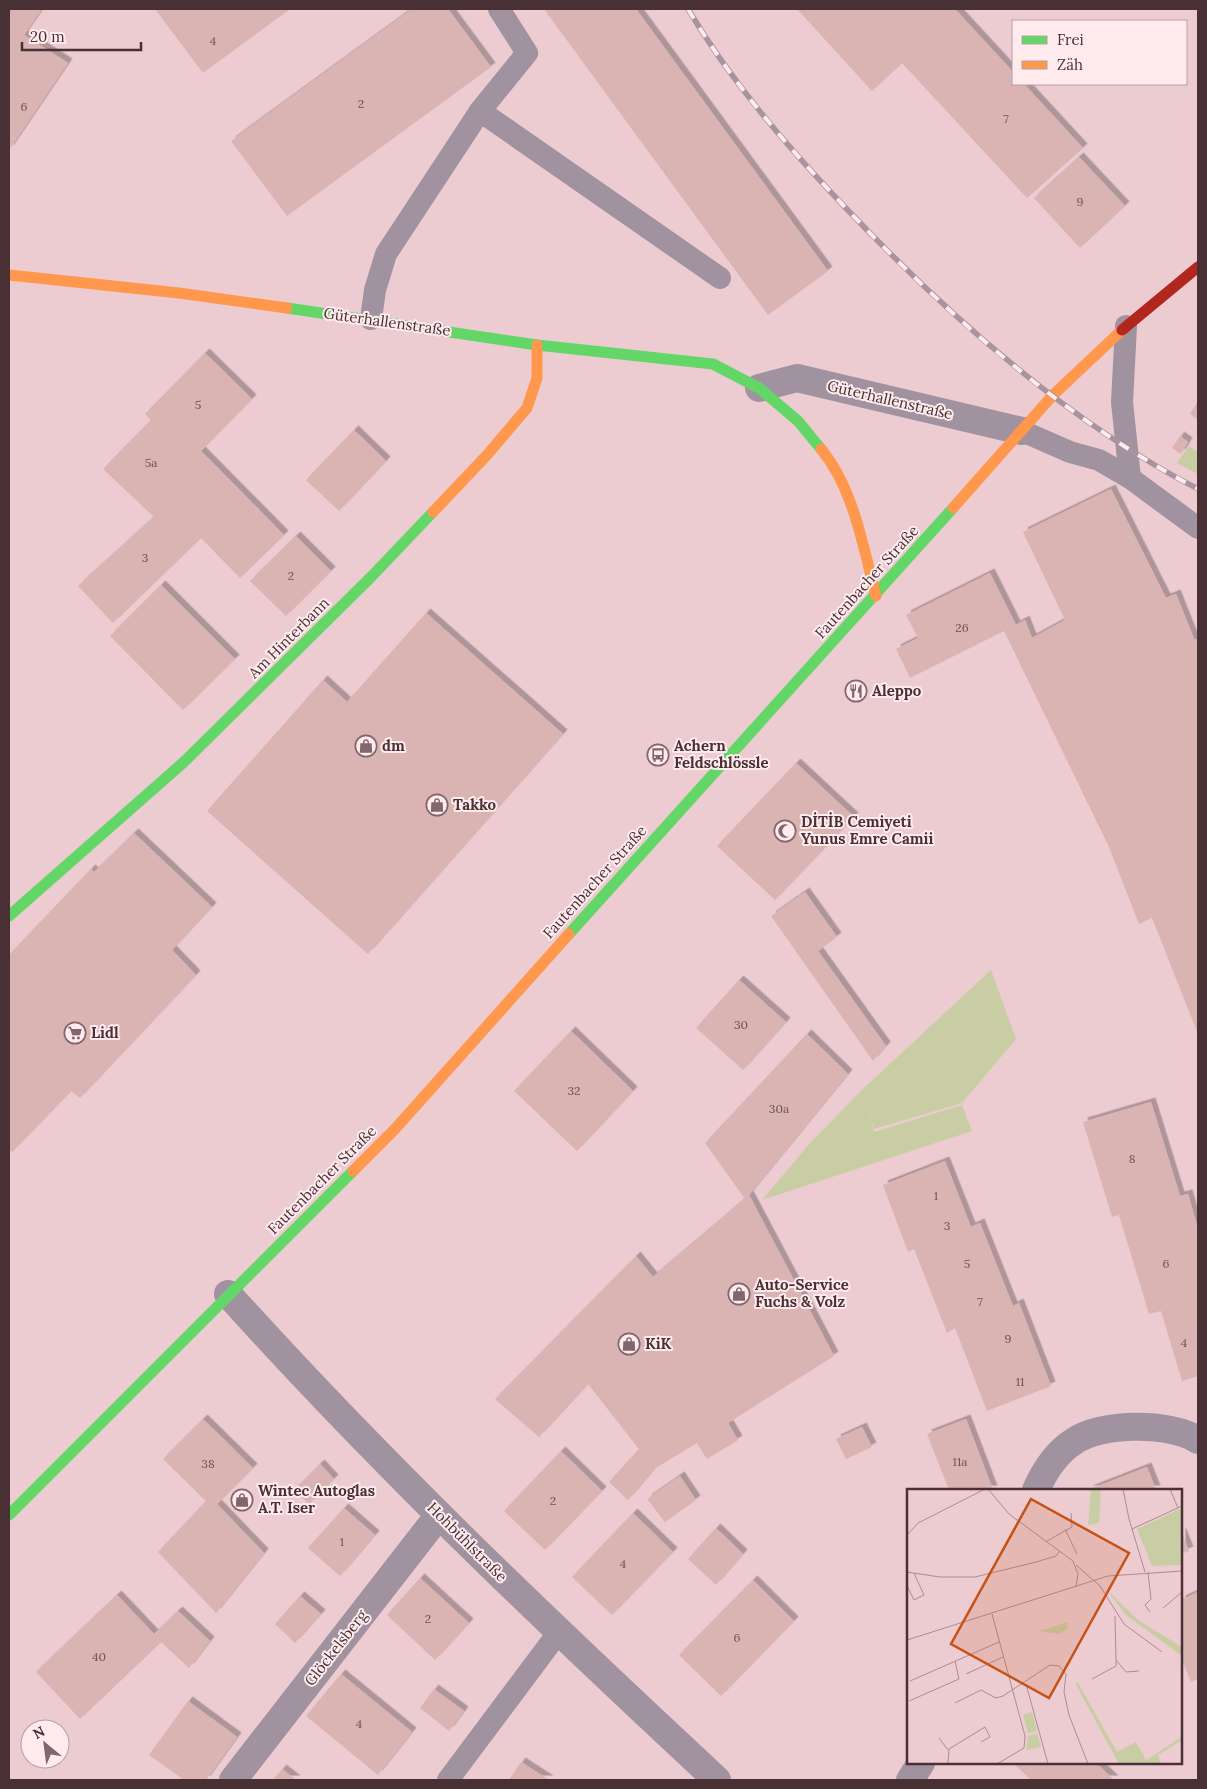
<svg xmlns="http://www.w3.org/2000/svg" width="1207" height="1789" viewBox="0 0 1207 1789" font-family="Lora,serif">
<defs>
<filter id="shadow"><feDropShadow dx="4.5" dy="-4.5" stdDeviation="0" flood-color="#0004"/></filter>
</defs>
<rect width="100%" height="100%" fill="#eccbd1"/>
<!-- green -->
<g fill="#c9cda4">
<path d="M1189,446L1198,452V474L1177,463Z"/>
<path d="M991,970L1016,1039L962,1103L874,1129L866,1100L874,1132L962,1105L972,1131L762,1200L811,1142L863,1089Z"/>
</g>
<!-- building -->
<g fill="#dab3b3" filter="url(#shadow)">
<path d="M9,9H42L24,35L68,63L9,150Z"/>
<path d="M155,9H290L203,73Z"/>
<path d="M412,9H448L491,67L287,216L231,141Z"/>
<path d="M544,9H636L828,271L768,315Z"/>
<path d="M797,9H955L1013,72V84H1024L1083,148L1027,198L902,63L872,91Z"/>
<path d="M1079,157L1125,206L1080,248L1034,198Z"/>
<path d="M205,353L252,399L201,451L284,535L240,578L201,538L113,623L78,586L154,517L103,469L151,420L145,414Z"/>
<path d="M1198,401V420L1190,414Z"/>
<path d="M354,430L386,461L339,511L306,480Z"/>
<path d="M1180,436L1188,442L1181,454L1172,448Z"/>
<path d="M1111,489L1166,598L1176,594L1194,639H1198V1034L1152,918L1139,924L1109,847L1004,631L910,678L896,649L918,638L906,615L990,573L1016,625L1025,620L1032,638L1065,620L1023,532Z"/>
<path d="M296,536L331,571L286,616L250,581Z"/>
<path d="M161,585L235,659L183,710L110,636Z"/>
<path d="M426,613L563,734L368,954L207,811L323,680L347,702Z"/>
<path d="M796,763L854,817L775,900L717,846Z"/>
<path d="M134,833L212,907L172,950L196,975L80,1098L71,1091L12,1152L9,1149V955L91,869L94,872Z"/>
<path d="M805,892L837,937L818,951L886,1046L873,1061L771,916Z"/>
<path d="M739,980L786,1022L743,1070L696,1028Z"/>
<path d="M571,1031L633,1091L577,1151L514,1091Z"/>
<path d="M807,1034L848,1074L749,1195L834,1356L728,1423L738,1440L707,1459L697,1443L654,1469L628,1500L609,1482L639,1449L588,1384L539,1437L495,1399L636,1256L653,1277L745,1199L705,1143Z"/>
<path d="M1151,1102L1180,1196L1188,1194L1198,1229V1376L1182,1381L1161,1311L1149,1314L1119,1215L1112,1217L1083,1122Z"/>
<path d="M945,1161L971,1227L980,1223L1013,1306L1019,1303L1051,1386L987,1411L955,1328L947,1333L914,1249L908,1252L883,1185Z"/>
<path d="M203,1419L253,1468L217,1504L264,1553L216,1613L158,1552L206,1501L163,1459Z"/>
<path d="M966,1419L993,1490H949L927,1434Z"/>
<path d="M862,1427L872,1447L846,1459L836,1439Z"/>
<path d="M561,1451L602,1491L545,1550L504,1511Z"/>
<path d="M320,1464L334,1479L309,1504L294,1490Z"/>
<path d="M1147,1467L1156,1490H1088Z"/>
<path d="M680,1476L696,1500L665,1522L647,1499Z"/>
<path d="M344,1508L375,1535L340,1576L308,1548Z"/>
<path d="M633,1513L673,1552L612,1615L572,1577Z"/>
<path d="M716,1528L743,1554L716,1585L688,1559Z"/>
<path d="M1181,1531L1189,1551L1181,1554Z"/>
<path d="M420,1578L469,1623L435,1660L387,1615Z"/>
<path d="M753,1580L794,1621L721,1696L679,1655Z"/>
<path d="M1198,1592V1679L1191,1682L1181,1658V1600Z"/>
<path d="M117,1595L154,1634L178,1611L210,1641L189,1668L161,1642L80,1719L36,1672Z"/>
<path d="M300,1596L321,1614L295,1643L275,1624Z"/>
<path d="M341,1674L412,1732L378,1775L306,1716Z"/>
<path d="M434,1689L464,1711L449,1731L420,1708Z"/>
<path d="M188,1701L237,1737L206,1780H184L149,1755Z"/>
<path d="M521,1762L549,1780H509Z"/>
<path d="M1013,1763H1096L1114,1780H1031Z"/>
<path d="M282,1769L296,1780H273Z"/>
</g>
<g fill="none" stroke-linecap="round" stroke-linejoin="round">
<!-- lane -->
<g stroke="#a1929f" stroke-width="22">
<path d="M480,111L720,278"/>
<path d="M371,319L375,290L386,254L480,111L527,53L499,9"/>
<path d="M1126,326L1122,402L1130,478"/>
<path d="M1022,431L1070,452L1099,460L1130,478L1198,528"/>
<path d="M448,1780L558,1633"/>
</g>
<!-- street -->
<g stroke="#a1929f" stroke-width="28">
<path d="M759,388L797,378L1022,431"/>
<path d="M228,1294C382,1465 548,1623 717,1780"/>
<path d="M1036,1490C1044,1472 1056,1453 1073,1442C1101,1422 1170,1422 1198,1440"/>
<path d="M233,1780L439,1515"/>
<path d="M910,1780L921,1763"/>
</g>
<!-- fast -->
<g stroke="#63d668" stroke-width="11">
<path d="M287,308L537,345L713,364L759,388L798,421L821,449"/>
<path d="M9,916L185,761L372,576L433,512"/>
<path d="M569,934L953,508"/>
<path d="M9,1515L353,1171"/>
</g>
<!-- slow -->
<g stroke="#ff974d" stroke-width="11">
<path d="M9,275L179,293L287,308"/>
<path d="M821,449C854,489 863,547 876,596"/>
<path d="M953,508L1053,395L1122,330"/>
<path d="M433,512L487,455L527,408L537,378V345"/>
<path d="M353,1171L395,1129L569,934"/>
</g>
<!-- jam -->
<path stroke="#b3261e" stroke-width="11" d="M1122,330L1198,267"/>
<!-- rail casing -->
<g stroke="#a7949e" stroke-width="5.5">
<path id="rail" d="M688,9C730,80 785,144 842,204C945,313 1065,420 1198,489"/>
</g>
<!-- rail -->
<use href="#rail" stroke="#ffebee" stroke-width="4" stroke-dasharray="11" stroke-linecap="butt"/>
</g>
<!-- icons -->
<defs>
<g id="restaurant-ring" transform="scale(1.125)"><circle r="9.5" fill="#ffebee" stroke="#81666b" stroke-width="1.5"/><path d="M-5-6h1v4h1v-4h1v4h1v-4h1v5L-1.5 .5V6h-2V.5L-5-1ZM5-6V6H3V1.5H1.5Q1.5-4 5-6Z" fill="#81666b"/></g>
<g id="shop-ring" transform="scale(1.125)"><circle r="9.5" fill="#ffebee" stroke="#81666b" stroke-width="1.5"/><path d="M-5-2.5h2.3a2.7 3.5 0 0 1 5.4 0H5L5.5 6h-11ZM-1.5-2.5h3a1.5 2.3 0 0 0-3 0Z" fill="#81666b"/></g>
<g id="bus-ring" transform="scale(1.125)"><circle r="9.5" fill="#ffebee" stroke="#81666b" stroke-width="1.5"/><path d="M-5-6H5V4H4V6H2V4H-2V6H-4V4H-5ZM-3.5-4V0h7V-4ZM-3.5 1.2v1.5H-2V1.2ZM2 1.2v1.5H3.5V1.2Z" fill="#81666b"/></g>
<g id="mosque-ring" transform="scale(1.125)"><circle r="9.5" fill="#ffebee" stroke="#81666b" stroke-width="1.5"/><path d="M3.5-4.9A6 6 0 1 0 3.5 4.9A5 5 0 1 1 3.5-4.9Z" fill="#81666b"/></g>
<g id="supermarket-ring" transform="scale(1.125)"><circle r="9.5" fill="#ffebee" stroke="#81666b" stroke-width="1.5"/><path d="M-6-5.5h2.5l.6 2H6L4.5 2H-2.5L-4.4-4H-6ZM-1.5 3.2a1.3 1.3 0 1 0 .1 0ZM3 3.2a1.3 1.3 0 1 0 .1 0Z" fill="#81666b"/></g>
</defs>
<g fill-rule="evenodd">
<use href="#restaurant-ring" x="856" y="691"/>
<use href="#shop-ring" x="366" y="746"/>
<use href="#bus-ring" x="658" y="755"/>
<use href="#shop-ring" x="437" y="805"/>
<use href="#mosque-ring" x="785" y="831"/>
<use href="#supermarket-ring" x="75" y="1033"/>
<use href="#shop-ring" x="739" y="1294"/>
<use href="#shop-ring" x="629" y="1344"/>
<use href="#shop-ring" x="242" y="1500"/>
</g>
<g text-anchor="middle" stroke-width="4" stroke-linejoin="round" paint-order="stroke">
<!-- number labels -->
<g font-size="12" fill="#6c5154">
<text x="213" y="45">4</text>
<text x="361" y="108">2</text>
<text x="24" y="111">6</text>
<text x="1006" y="123">7</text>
<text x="1080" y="206">9</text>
<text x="198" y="409">5</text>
<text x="151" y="467">5a</text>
<text x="145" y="562">3</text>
<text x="291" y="580">2</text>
<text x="962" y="632">26</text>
<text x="741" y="1029">30</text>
<text x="574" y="1095">32</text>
<text x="779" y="1113">30a</text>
<text x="1132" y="1163">8</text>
<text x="936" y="1200">1</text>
<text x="947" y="1230">3</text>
<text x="967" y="1268">5</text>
<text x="1166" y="1268">6</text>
<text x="980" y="1306">7</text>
<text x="1008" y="1343">9</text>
<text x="1184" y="1347">4</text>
<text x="1020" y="1386">11</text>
<text x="960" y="1466">11a</text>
<text x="208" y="1468">38</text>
<text x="553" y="1505">2</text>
<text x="342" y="1546">1</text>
<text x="623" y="1568">4</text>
<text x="428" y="1623">2</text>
<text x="737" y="1642">6</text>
<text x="99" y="1661">40</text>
<text x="359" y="1728">4</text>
</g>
<!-- street labels -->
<g font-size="15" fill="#483034" stroke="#ffebee">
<text transform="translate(387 322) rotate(8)" y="5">Güterhallenstraße</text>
<text transform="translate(890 400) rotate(13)" y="5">Güterhallenstraße</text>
<text transform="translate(867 582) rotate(-48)" y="5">Fautenbacher Straße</text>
<text transform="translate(289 638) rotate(-45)" y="5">Am Hinterbann</text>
<text transform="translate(595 882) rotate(-48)" y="5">Fautenbacher Straße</text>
<text transform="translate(322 1180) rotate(-45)" y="5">Fautenbacher Straße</text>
<text transform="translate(467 1542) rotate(45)" y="5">Hohbühlstraße</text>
<text transform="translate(336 1648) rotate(-52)" y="5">Glöckelsberg</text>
</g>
<!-- poi labels -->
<g font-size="15" font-weight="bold" fill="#483034" stroke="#ffebee" text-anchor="start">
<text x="872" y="696">Aleppo</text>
<text x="382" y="751">dm</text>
<text x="674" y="751">Achern<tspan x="674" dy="17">Feldschlössle</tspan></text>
<text x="453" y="810">Takko</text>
<text x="801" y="827">DİTİB Cemiyeti<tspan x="801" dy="17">Yunus Emre Camii</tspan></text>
<text x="91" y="1038">Lidl</text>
<text x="755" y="1290">Auto-Service<tspan x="755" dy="17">Fuchs &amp; Volz</tspan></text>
<text x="645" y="1349">KiK</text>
<text x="258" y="1496">Wintec Autoglas<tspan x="258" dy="17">A.T. Iser</tspan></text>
</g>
</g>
<!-- overview -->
<g transform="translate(907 1489)">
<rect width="275" height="275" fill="#eccbd1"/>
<path d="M184,0H194L192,34L181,36ZM275,19V76L245,77L230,40ZM199,100L231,131L275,158V167L219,126ZM161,133L160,140L152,145L132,142ZM125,223L130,242L121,244L116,226Z" fill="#c9cda4"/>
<path d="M168,194H171L210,263L229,253L239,271L275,248V251L251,266L254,275H212Z" fill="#c9cda4"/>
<path d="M130,245L134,258L119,261L121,247Z" fill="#c9cda4"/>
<path fill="none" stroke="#aa8d92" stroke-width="1" d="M81,0L102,25L166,72L171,85L169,98M216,0L222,30L238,83M263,0L271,19M158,40L170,65M225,40L275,17M0,46L11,34L78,0M140,52L165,38L164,24M169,76L193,97L217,135L255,163M0,83L33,88H68L129,73L149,67L153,62M241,83L244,110L238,116L243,123M0,97L7,111L17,106L7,84M256,119L275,103M85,125L118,247L117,259L90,275M208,127L209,171L219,183L232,182M0,151L201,87L275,82M59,185L96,168M185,190L209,177V171M3,192L92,153M119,195L141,275M2,212L52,190L48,172M48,214L74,201L89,209L96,207L143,176L152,177L159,185L157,203L162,226L181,275M32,249L41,261M41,275L42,260L78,238L83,248L74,253"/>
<path fill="#c85114" fill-opacity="0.15" stroke="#c85114" stroke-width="2.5" d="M124,10L222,64L142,209L44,155Z"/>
<rect width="275" height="275" fill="none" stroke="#483034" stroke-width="2.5"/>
</g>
<!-- border -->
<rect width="1207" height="1789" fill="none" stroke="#483034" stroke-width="20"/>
<!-- legend -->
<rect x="1012" y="20" width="175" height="65" fill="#ffebee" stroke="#b6a0a4"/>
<rect x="1022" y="36" width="25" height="8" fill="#63d668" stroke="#b6a0a4"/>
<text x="1057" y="45" font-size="15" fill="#483034">Frei</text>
<rect x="1022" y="61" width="25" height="8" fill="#ff974d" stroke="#b6a0a4"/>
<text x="1057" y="70" font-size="15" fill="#483034">Zäh</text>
<!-- north arrow -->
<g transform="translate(45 1744) rotate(331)"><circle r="24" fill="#ffebee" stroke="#b6a0a4"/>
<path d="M0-4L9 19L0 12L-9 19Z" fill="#81666b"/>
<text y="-8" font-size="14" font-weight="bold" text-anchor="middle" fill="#483034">N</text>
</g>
<!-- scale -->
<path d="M22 42v8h119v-8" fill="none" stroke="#483034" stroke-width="2.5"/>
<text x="30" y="42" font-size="15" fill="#483034" stroke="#ffebee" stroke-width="4" paint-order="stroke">20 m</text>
</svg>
